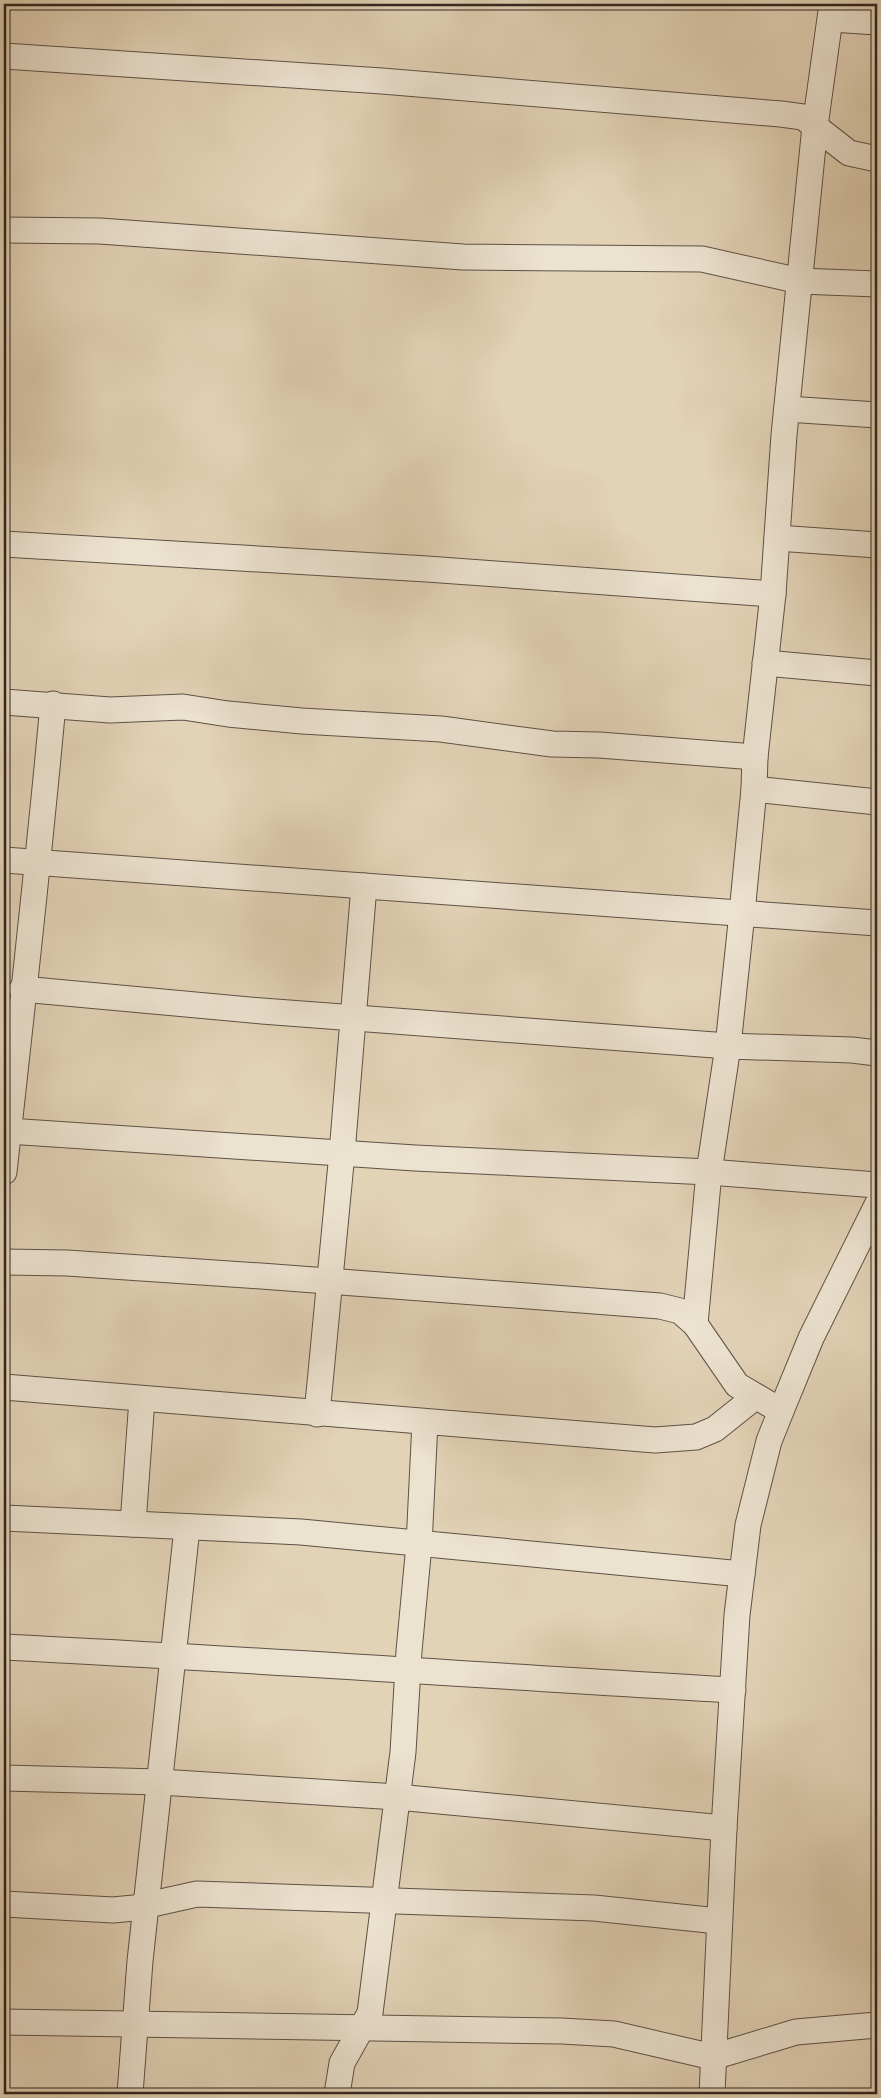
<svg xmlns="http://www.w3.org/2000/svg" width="881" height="2098" viewBox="0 0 881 2098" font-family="'IM FELL Double Pica',serif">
<rect width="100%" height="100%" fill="#e2d2b6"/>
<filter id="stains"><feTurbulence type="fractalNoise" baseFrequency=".004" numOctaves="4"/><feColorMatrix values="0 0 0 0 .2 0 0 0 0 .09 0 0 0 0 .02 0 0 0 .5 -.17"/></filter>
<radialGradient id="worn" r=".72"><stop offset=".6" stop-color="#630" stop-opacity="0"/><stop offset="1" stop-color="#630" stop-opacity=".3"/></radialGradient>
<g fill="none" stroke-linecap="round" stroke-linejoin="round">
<!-- minor casing -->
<g stroke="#5d5246" stroke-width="27">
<g id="minor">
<path d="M831,19L877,22"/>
<path d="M4,56L382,81L781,114L803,117L849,153L877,159"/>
<path d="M4,230L100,231L463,257L702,259L800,281L877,284"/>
<path d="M787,409L877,415"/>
<path d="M777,538L877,545"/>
<path d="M4,544L427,569L773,594"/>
<path d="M765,663L877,673"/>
<path d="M4,702L110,710L183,707L228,714L302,721L441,729L552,744L599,745L755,757"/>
<path d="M754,789L877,802"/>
<path d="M4,860L877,923"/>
<path d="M22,989L262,1011L728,1046L852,1050L877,1053"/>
<path d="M8,1131L415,1158L709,1172L877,1185"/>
<path d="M4,1172C21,1016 39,860 53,704"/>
<path d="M4,1262L67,1263L261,1276L660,1306L680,1311L695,1324L737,1385L781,1411"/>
<path d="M695,1324L709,1172L728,1046L742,913L754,789L755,757L773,594L784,435L815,126L832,4"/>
<path d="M4,1387L655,1440L696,1437L715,1429L755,1397"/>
<path d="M317,1414L342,1153L364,886"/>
<path d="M4,1518L301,1532L742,1574"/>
<path d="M133,1524L142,1399"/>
<path d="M4,1647C247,1659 490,1676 733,1690"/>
<path d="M4,1778L160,1782L397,1797L724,1828"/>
<path d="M4,1904L113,1910L134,1908L197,1894L594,1908L718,1921"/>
<path d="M4,2022L562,2031L614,2034L713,2057L796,2032L877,2025"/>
<path d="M130,2094L140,1961L187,1528"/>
<path d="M337,2094L342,2063L370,2013L403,1752L409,1651L419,1545L425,1422"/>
<path d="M712,2094L724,1828L737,1615L748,1525L769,1441L781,1411L811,1338L877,1205"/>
</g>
</g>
<!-- minor -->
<use href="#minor" stroke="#ece2d0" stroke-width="25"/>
</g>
<!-- margin -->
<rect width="881" height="2098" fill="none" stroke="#e2d2b6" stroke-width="20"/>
<rect x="5" y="5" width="871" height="2088" fill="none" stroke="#312720" stroke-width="2.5"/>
<rect x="10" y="10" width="861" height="2078" fill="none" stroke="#312720"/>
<rect width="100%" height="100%" filter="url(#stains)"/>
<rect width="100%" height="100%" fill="url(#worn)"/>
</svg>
